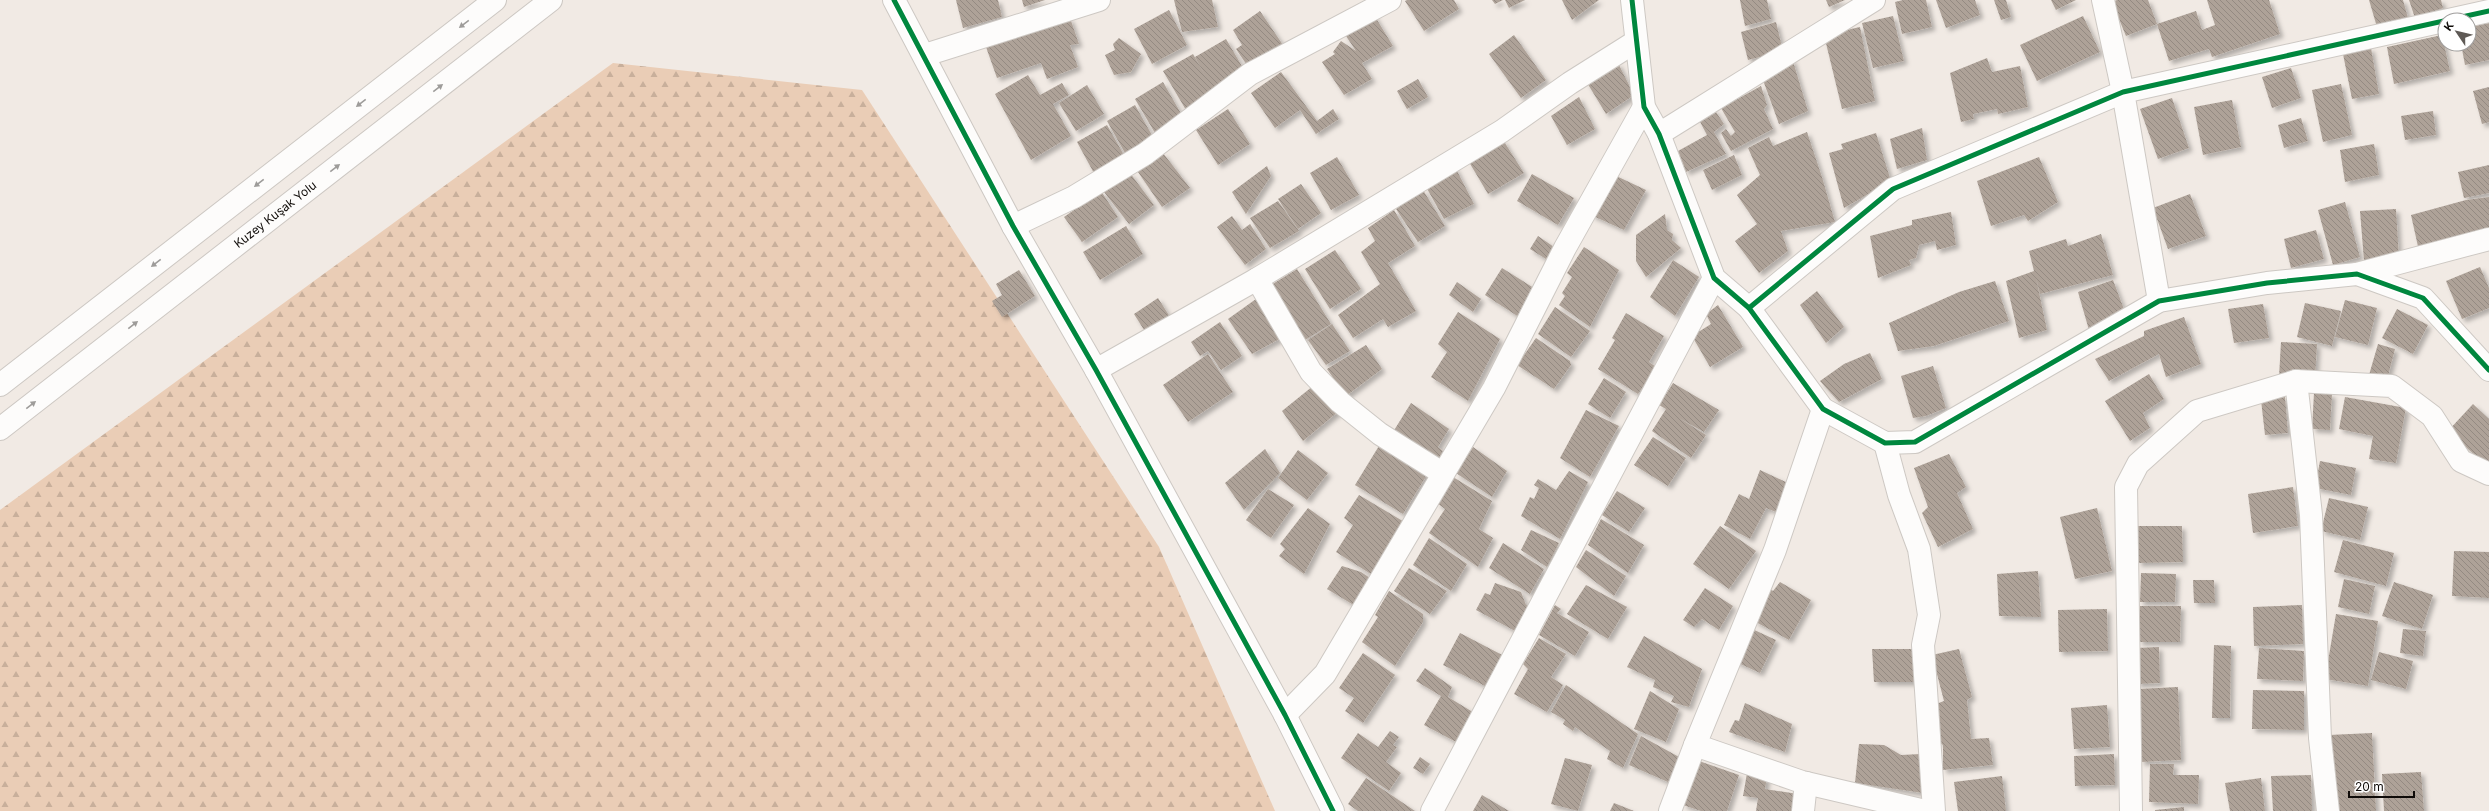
<svg xmlns="http://www.w3.org/2000/svg" width="2489" height="811" viewBox="0 0 2489 811" font-family="Inter,sans-serif">
<defs>
<pattern id="forest-firs" width="22" height="20" patternUnits="userSpaceOnUse"><rect width="22" height="20" fill="#eacdb6"/><path d="M5 1l3.5 6h-7zM16 11l3.5 6h-7z" fill="#c8af9b"/></pattern>
<pattern id="building-back-hatch" width="6" height="6" patternUnits="userSpaceOnUse"><rect width="6" height="6" fill="#aea298"/><path d="M-1 5l2 2M0 0l6 6M5-1l2 2" fill="none" stroke="#948a82"/></pattern>
<filter id="shadow"><feDropShadow dx="3.5" dy="3.5" stdDeviation="2" flood-color="#0004"/></filter>
</defs>
<rect width="100%" height="100%" fill="#f1eae4"/>
<!-- forest -->
<path fill="url(#forest-firs)" d="M613,63L862,90L1159,547L1275,811H0V510Z"/>
<!-- building -->
<g fill="url(#building-back-hatch)" filter="url(#shadow)">
<path d="M956,0H998L1002,17L963,28Z"/>
<path d="M1022,0H1045L1024,7Z"/>
<path d="M1174,0H1212L1218,27L1182,32Z"/>
<path d="M1407,0H1454L1459,9L1424,31L1405,1Z"/>
<path d="M1492,0H1503L1495,4Z"/>
<path d="M1505,0H1525L1509,8Z"/>
<path d="M1562,0H1599L1572,20Z"/>
<path d="M1740,0H1767L1771,19L1745,26Z"/>
<path d="M1826,0H1845L1829,7Z"/>
<path d="M1903,0H1926L1932,27L1902,34L1895,2Z"/>
<path d="M1936,0H1975L1980,15L1946,28Z"/>
<path d="M1994,0H2006L2011,17L2001,20Z"/>
<path d="M2051,0H2076L2056,10Z"/>
<path d="M2117,0H2148L2157,24L2126,36L2112,2Z"/>
<path d="M2207,0H2269L2280,34L2212,57L2209,49L2169,61L2157,24L2196,11L2202,30L2215,25Z"/>
<path d="M2369,0H2403L2408,18L2377,27Z"/>
<path d="M2409,0H2441L2443,8L2415,18Z"/>
<path d="M1169,10L1187,45L1152,64L1134,29Z"/>
<path d="M1260,11L1285,48L1251,71L1236,49L1242,45L1233,30Z"/>
<path d="M1374,15L1393,46L1362,63L1372,79L1344,95L1322,62L1335,54L1333,52L1341,41L1356,51L1344,33Z"/>
<path d="M1893,16L1904,61L1873,68L1862,23Z"/>
<path d="M2083,16L2100,52L2037,81L2020,45Z"/>
<path d="M1070,18L1079,44L1070,45L1078,67L1047,79L1041,63L997,78L986,47Z"/>
<path d="M1776,22L1783,51L1748,60L1741,32Z"/>
<path d="M2489,23V60L2465,65L2461,44H2469V27Z"/>
<path d="M1860,27L1875,101L1842,109L1824,35Z"/>
<path d="M1514,35L1546,80L1521,98L1489,54Z"/>
<path d="M2442,35L2450,71L2394,84L2387,47Z"/>
<path d="M1119,38L1141,54L1131,72L1114,75L1105,55L1115,50L1113,44Z"/>
<path d="M1226,39L1246,73L1186,110L1163,71L1193,54L1207,79L1195,57Z"/>
<path d="M2371,48L2379,94L2352,99L2343,54Z"/>
<path d="M1792,58L1808,111L1779,124L1763,80Z"/>
<path d="M1987,58L1992,72L2020,66L2028,107L1998,114L1997,109L1973,114L1974,119L1961,122L1950,73Z"/>
<path d="M1618,63L1634,95L1606,114L1586,81Z"/>
<path d="M2291,68L2301,98L2272,108L2262,77Z"/>
<path d="M1281,72L1317,121L1333,109L1339,119L1316,134L1300,110L1275,128L1251,93Z"/>
<path d="M1028,75L1040,95L1062,83L1069,95L1053,104L1071,136L1031,160L995,94Z"/>
<path d="M1418,79L1428,97L1407,109L1397,91Z"/>
<path d="M1163,82L1183,117L1155,133L1135,99Z"/>
<path d="M2341,84L2352,135L2323,142L2312,90Z"/>
<path d="M1087,85L1104,114L1076,131L1059,103Z"/>
<path d="M1761,86L1767,105L1764,109L1773,129L1731,151L1721,133L1726,129L1731,136L1735,132L1721,108Z"/>
<path d="M2489,87V122L2482,124L2473,91Z"/>
<path d="M1579,97L1595,129L1567,145L1551,116Z"/>
<path d="M2172,98L2189,148L2158,159L2140,109Z"/>
<path d="M2232,100L2241,147L2203,155L2194,107Z"/>
<path d="M1135,105L1153,137L1125,153L1107,121Z"/>
<path d="M1228,109L1250,144L1218,165L1196,130Z"/>
<path d="M1714,109L1724,124L1714,132L1726,154L1686,172L1678,151L1707,135L1698,118Z"/>
<path d="M2433,111L2436,135L2405,140L2401,116Z"/>
<path d="M2301,118L2308,141L2284,148L2278,125Z"/>
<path d="M1107,125L1125,157L1095,175L1077,142Z"/>
<path d="M1922,128L1927,160L1897,169L1890,139Z"/>
<path d="M1807,132L1822,177L1835,222L1781,231L1788,251L1759,273L1735,241L1757,224L1737,195L1760,175L1748,148L1769,137L1773,146Z"/>
<path d="M1876,133L1891,181L1844,208L1829,153L1843,149L1841,144Z"/>
<path d="M1503,140L1524,173L1488,194L1469,162Z"/>
<path d="M2374,144L2379,175L2345,182L2340,150Z"/>
<path d="M1163,153L1190,188L1162,207L1138,172Z"/>
<path d="M1734,155L1742,175L1712,190L1703,170Z"/>
<path d="M1337,157L1359,195L1331,210L1310,173Z"/>
<path d="M2039,157L2058,202L2028,221L2024,215L1991,226L1977,181Z"/>
<path d="M2489,165V193L2464,198L2458,172Z"/>
<path d="M1267,166L1271,176L1246,214L1232,192Z"/>
<path d="M1455,167L1474,204L1444,219L1425,185Z"/>
<path d="M1130,173L1154,205L1129,224L1104,192Z"/>
<path d="M1532,174L1574,198L1558,225L1517,201Z"/>
<path d="M1612,174L1646,190L1624,230L1591,215Z"/>
<path d="M1301,184L1321,213L1298,229L1278,199Z"/>
<path d="M1423,190L1445,226L1418,242L1396,209Z"/>
<path d="M1101,191L1118,217L1082,242L1064,217Z"/>
<path d="M2190,194L2206,236L2168,249L2153,208Z"/>
<path d="M2489,197V234L2419,251L2411,215L2466,200Z"/>
<path d="M1278,201L1299,231L1270,248L1250,218Z"/>
<path d="M2345,202L2360,257L2333,265L2318,210Z"/>
<path d="M2396,209L2399,258L2364,261L2360,211Z"/>
<path d="M1394,210L1415,246L1388,263L1416,311L1388,327L1383,319L1353,338L1338,315L1380,284L1361,252L1375,241L1368,228Z"/>
<path d="M1951,212L1956,245L1937,250L1935,241L1919,245L1916,258L1909,260L1911,265L1878,278L1870,236L1912,225V220Z"/>
<path d="M1665,214L1667,230L1673,234L1672,240L1681,248L1646,277L1636,261V235Z"/>
<path d="M1232,216L1242,230L1250,224L1266,249L1245,265L1217,227Z"/>
<path d="M1126,226L1143,254L1100,280L1083,252Z"/>
<path d="M2316,230L2324,259L2291,268L2284,239Z"/>
<path d="M2101,234L2113,275L2040,294L2036,278L2047,330L2019,338L2006,281L2034,271L2029,251L2066,239L2068,246Z"/>
<path d="M1538,236L1554,247L1546,259L1530,249Z"/>
<path d="M1584,247L1619,270L1590,327L1559,305L1565,296L1562,293L1572,277L1567,273Z"/>
<path d="M1335,250L1361,289L1330,309L1305,269Z"/>
<path d="M1673,260L1699,277L1675,316L1650,297Z"/>
<path d="M2480,267L2489,288V308L2462,319L2446,281Z"/>
<path d="M1502,268L1537,290L1522,319L1485,295Z"/>
<path d="M1297,269L1331,324L1305,340L1271,285Z"/>
<path d="M1019,270L1035,296L1002,317L992,301L1002,295L996,284Z"/>
<path d="M2113,280L2125,312L2089,330L2078,292Z"/>
<path d="M1995,281L2009,321L1934,346L1898,351L1889,323L1959,292Z"/>
<path d="M1457,282L1481,299L1473,312L1449,295Z"/>
<path d="M1817,291L1844,327L1826,343L1800,305Z"/>
<path d="M1158,298L1170,317L1146,333L1134,314Z"/>
<path d="M1256,299L1281,338L1252,354L1228,319Z"/>
<path d="M2345,300L2377,308L2368,345L2335,337Z"/>
<path d="M2305,303L2341,311L2332,346L2297,337Z"/>
<path d="M2263,304L2269,338L2234,343L2228,309Z"/>
<path d="M1718,305L1743,347L1710,367L1692,336L1711,324L1706,314Z"/>
<path d="M1555,307L1590,331L1571,357L1538,334Z"/>
<path d="M2397,309L2428,325L2413,354L2382,338Z"/>
<path d="M1458,312L1500,339L1468,401L1431,377L1447,352L1438,344Z"/>
<path d="M1626,313L1664,336L1649,362L1656,367L1638,394L1598,369L1615,340L1612,338Z"/>
<path d="M2184,317L2201,364L2166,377L2159,354L2109,381L2095,359L2144,336V331Z"/>
<path d="M1220,322L1242,356L1221,370L1208,351L1200,356L1191,342Z"/>
<path d="M1332,324L1350,351L1326,365L1308,340Z"/>
<path d="M1536,338L1570,361L1571,365L1554,389L1517,365Z"/>
<path d="M2281,342L2317,344L2315,379L2279,377Z"/>
<path d="M2378,344L2395,349L2387,380L2369,375Z"/>
<path d="M1366,345L1382,369L1346,396L1327,369Z"/>
<path d="M1870,353L1882,379L1839,402L1820,381L1844,364Z"/>
<path d="M1208,354L1233,392L1188,422L1163,385Z"/>
<path d="M1933,366L1946,408L1926,416L1913,418L1901,376Z"/>
<path d="M2149,374L2164,399L2143,413L2150,428L2130,441L2105,401Z"/>
<path d="M1604,378L1626,392L1610,418L1588,404Z"/>
<path d="M1673,383L1719,410L1704,432L1679,418L1706,435L1691,458L1652,431L1666,409L1659,405Z"/>
<path d="M1313,386L1339,411L1303,441L1282,411Z"/>
<path d="M2314,393L2332,394L2330,430L2312,429Z"/>
<path d="M2285,397L2288,433L2265,435L2261,400Z"/>
<path d="M2345,397L2406,408L2396,463L2369,459L2373,436L2339,429Z"/>
<path d="M1411,403L1449,429L1438,447L1444,452L1437,460L1393,432Z"/>
<path d="M2473,404L2489,419V461L2486,465L2448,431Z"/>
<path d="M1586,410L1619,426L1590,477L1560,458Z"/>
<path d="M1653,437L1686,458L1668,486L1634,465Z"/>
<path d="M1382,441L1430,470L1403,514L1355,485Z"/>
<path d="M1473,447L1507,471L1492,497L1456,473Z"/>
<path d="M1265,449L1280,473L1244,510L1225,483Z"/>
<path d="M1298,450L1328,473L1307,500L1278,478Z"/>
<path d="M1949,454L1966,487L1957,493L1973,529L1938,547L1922,513L1928,507L1914,468Z"/>
<path d="M2320,461L2356,468L2351,495L2315,488Z"/>
<path d="M1760,470L1788,483L1776,512L1766,508L1750,539L1724,525L1739,494L1749,499Z"/>
<path d="M1569,471L1588,482L1560,539L1521,516L1530,497L1534,499L1539,488L1534,485L1538,479L1556,490Z"/>
<path d="M1453,477L1492,501L1479,529L1493,538L1478,567L1429,533L1445,509L1437,503Z"/>
<path d="M2293,487L2298,526L2253,533L2248,494Z"/>
<path d="M1268,489L1294,505L1271,538L1246,520Z"/>
<path d="M1617,491L1645,508L1629,532L1602,515Z"/>
<path d="M1359,495L1406,523L1374,576L1336,552L1353,525L1344,518Z"/>
<path d="M2329,498L2368,507L2360,540L2321,531Z"/>
<path d="M1308,508L1330,524L1304,574L1279,556L1285,549L1280,544Z"/>
<path d="M2097,508L2112,571L2075,579L2060,517Z"/>
<path d="M1601,519L1644,545L1628,573L1588,545Z"/>
<path d="M1720,526L1756,551L1729,589L1693,564Z"/>
<path d="M2138,526H2182L2183,562L2138,563Z"/>
<path d="M1531,530L1559,543L1547,567L1521,550Z"/>
<path d="M1429,538L1467,564L1451,591L1413,565Z"/>
<path d="M2343,540L2394,553L2386,586L2334,572Z"/>
<path d="M1503,543L1544,569L1530,594L1489,568Z"/>
<path d="M1586,550L1626,576L1614,596L1576,567Z"/>
<path d="M2454,551L2489,552V598L2452,596Z"/>
<path d="M1342,566L1361,572L1373,580L1357,607L1327,589Z"/>
<path d="M1409,568L1447,591L1430,614L1394,591Z"/>
<path d="M2038,571L2041,617L1999,616L1997,574Z"/>
<path d="M2141,573L2176,574L2175,602H2140Z"/>
<path d="M2344,579L2375,586L2369,614L2338,607Z"/>
<path d="M2193,580H2214L2215,603H2194Z"/>
<path d="M1780,582L1811,600L1789,640L1754,621L1770,589L1773,591Z"/>
<path d="M2394,582L2433,595L2422,629L2382,616Z"/>
<path d="M1495,583L1521,592L1526,605L1532,607L1517,632L1476,610L1485,593L1490,595Z"/>
<path d="M1586,585L1627,607L1608,639L1567,614Z"/>
<path d="M1705,588L1733,606L1719,630L1702,619L1694,627L1683,620Z"/>
<path d="M1389,591L1423,614V622L1395,666L1362,642L1378,617L1375,615Z"/>
<path d="M1555,605L1561,609L1557,613L1589,632L1575,656L1539,635Z"/>
<path d="M2302,605L2303,644L2254,646L2253,607Z"/>
<path d="M2140,606H2181L2180,642H2139Z"/>
<path d="M2107,609L2108,651L2059,652L2058,610Z"/>
<path d="M2336,614L2378,621L2368,686L2325,679Z"/>
<path d="M1750,628L1776,640L1760,673L1734,661Z"/>
<path d="M2403,629L2426,631L2423,656L2400,653Z"/>
<path d="M1460,633L1506,657L1491,694L1483,689L1485,686L1443,665Z"/>
<path d="M1644,636L1702,669L1689,707L1671,702L1674,696L1653,687L1655,680L1627,667Z"/>
<path d="M1539,638L1566,654L1551,677L1563,685L1547,712L1514,694L1528,669L1523,664Z"/>
<path d="M2214,645L2231,646L2230,718H2212Z"/>
<path d="M2159,647L2160,683L2137,684L2135,648Z"/>
<path d="M2259,648L2304,651L2303,681L2257,679Z"/>
<path d="M1872,649H1913L1915,682H1874Z"/>
<path d="M1959,649L1972,697L1967,700L1971,739L1989,738L1993,765L1943,770V745L1939,742L1936,704L1944,701L1932,655Z"/>
<path d="M2379,652L2413,661L2406,689L2371,680Z"/>
<path d="M1363,653L1395,675L1363,723L1345,711L1354,698L1339,688Z"/>
<path d="M1425,668L1452,687L1448,697L1476,714L1460,744L1424,725L1441,696L1416,681Z"/>
<path d="M1566,685L1638,734L1623,768L1607,759L1610,751L1575,727L1573,731L1563,724L1565,720L1551,712Z"/>
<path d="M2178,687L2181,760L2141,762L2138,689Z"/>
<path d="M2253,690L2304,691V730L2252,729Z"/>
<path d="M1650,691L1679,709L1666,742L1634,729Z"/>
<path d="M1745,703L1792,724L1785,752L1729,732L1735,720L1739,721Z"/>
<path d="M2107,705L2110,747L2074,749L2071,708Z"/>
<path d="M1390,731L1399,737L1393,745L1397,747L1386,762L1401,773L1389,791L1341,758L1358,733L1378,747Z"/>
<path d="M2372,733L2376,811H2333L2329,735Z"/>
<path d="M1641,736L1679,757L1668,782L1629,765Z"/>
<path d="M1859,744L1884,745L1901,755L1921,754L1923,793L1855,783Z"/>
<path d="M2114,754L2115,785L2075,786L2074,756Z"/>
<path d="M1420,757L1430,764L1423,774L1413,768Z"/>
<path d="M1565,758L1592,765L1578,811L1551,804Z"/>
<path d="M1699,761L1739,775L1727,811H1701L1683,805Z"/>
<path d="M2150,764H2174L2173,775H2199L2198,804L2149,802Z"/>
<path d="M2421,772L2424,811H2384L2382,774Z"/>
<path d="M1747,773L1767,777L1765,789L1798,794L1795,811H1756L1758,798L1743,796Z"/>
<path d="M2311,775L2312,811H2273L2271,776Z"/>
<path d="M2002,776L2006,811H1958L1954,782Z"/>
<path d="M1366,778L1415,811H1358L1348,804Z"/>
<path d="M2261,778L2265,811H2230L2225,783Z"/>
<path d="M1482,795L1509,811H1473Z"/>
<path d="M1614,803L1634,811H1610Z"/>
<path d="M2184,807V811H2155V810Z"/>
</g>
<g fill="none" stroke-linecap="round" stroke-linejoin="round">
<!-- minor casing -->
<g stroke="#cdc8c3" stroke-width="24">
<g id="minor">
<path d="M1632,0L1644,107L1659,134L1714,278L1749,308L1823,409L1885,443L1915,442L2159,301L2267,283L2357,274L2423,298L2489,370"/>
<path d="M2103,0L2123,92L2159,301"/>
<path d="M925,55L1099,0"/>
<path d="M1659,134L1874,0"/>
<path d="M1013,226L1074,197L1145,154L1250,74L1390,0"/>
<path d="M2357,274L2489,239"/>
<path d="M1257,279L1311,372L1340,402L1380,434L1442,473"/>
<path d="M1749,308L1893,189L2123,92L2489,11"/>
<path d="M1096,370L1257,279L1502,131L1570,83L1635,42"/>
<path d="M2296,381L2311,515L2320,738L2328,811"/>
<path d="M1823,409L1775,550L1695,745L1802,782L1925,811"/>
<path d="M1885,443L1899,495L1919,549L1929,615L1923,645L1934,811"/>
<path d="M1285,715L1325,674L1494,388L1565,248L1644,107"/>
<path d="M1432,811L1714,278"/>
<path d="M1670,811L1695,745"/>
<path d="M1803,811L1806,783"/>
<path d="M2131,811L2126,487L2138,464L2197,411L2296,381L2392,386L2432,416L2461,461L2489,474"/>
</g>
</g>
<!-- tertiary casing -->
<g stroke="#cdc8c3" stroke-width="24">
<path id="tertiary" d="M894,0L1013,226L1096,370L1285,715L1333,811"/>
</g>
<!-- secondary casing -->
<g stroke="#cdc8c3" stroke-width="24">
<g id="secondary">
<path d="M0,385L495,0"/>
<path id="s1" d="M0,429L551,0"/>
</g>
</g>
<!-- minor -->
<use href="#minor" stroke="#fdfcfb" stroke-width="22"/>
<!-- tertiary -->
<use href="#tertiary" stroke="#fdfcfb" stroke-width="22"/>
<!-- secondary -->
<use href="#secondary" stroke="#fdfcfb" stroke-width="22"/>
<!-- cycleway casing -->
<g stroke="#fff" stroke-width="8">
<g id="cycleway">
<path d="M894,0L1013,226L1096,370L1285,715L1333,811"/>
<path d="M1632,0L1644,107L1659,134L1714,278L1749,308L1823,409L1885,443L1915,442L2159,301L2267,283L2357,274L2423,298L2489,370"/>
<path d="M1749,308L1893,189L2123,92L2489,11"/>
</g>
</g>
<!-- cycleway -->
<use href="#cycleway" stroke="#00873e" stroke-width="5"/>
</g>
<!-- one-way arrows -->
<defs><path id="oneway-solid" d="M-6-.8H1V-3.2L6.5 0L1 3.2V.8H-6Z"/></defs>
<g fill="#9e9c9a">
<use href="#oneway-solid" transform="translate(464 24) rotate(143)"/>
<use href="#oneway-solid" transform="translate(438 88) rotate(-38)"/>
<use href="#oneway-solid" transform="translate(361 103) rotate(142)"/>
<use href="#oneway-solid" transform="translate(335 168) rotate(-38)"/>
<use href="#oneway-solid" transform="translate(259 183) rotate(142)"/>
<use href="#oneway-solid" transform="translate(156 263) rotate(142)"/>
<use href="#oneway-solid" transform="translate(133 325) rotate(-38)"/>
<use href="#oneway-solid" transform="translate(31 405) rotate(-38)"/>
</g>
<g text-anchor="middle" stroke-width="3" stroke-linejoin="round" paint-order="stroke">
<!-- street labels -->
<g font-size="12" fill="#0f0b08" stroke="#fff">
<text dy="4" stroke="none"><textPath href="#s1" startOffset="349">Kuzey Kuşak Yolu</textPath></text>
</g>
</g>
<!-- north arrow -->
<g transform="translate(2457 32) rotate(305)"><circle r="19" fill="#ffffff" stroke="#9f9d9c"/>
<path d="M0-3L7 15L0 10L-7 15Z" fill="#5e5955"/>
<text y="-6" font-size="11" font-weight="bold" text-anchor="middle" fill="#0f0b08">K</text>
</g>
<!-- scale -->
<path d="M2349 791v6h65v-6" fill="none" stroke="#0f0b08" stroke-width="2"/>
<text x="2355" y="791" font-size="12" fill="#0f0b08" stroke="#ffffff" stroke-width="3" paint-order="stroke">20 m</text>
</svg>
